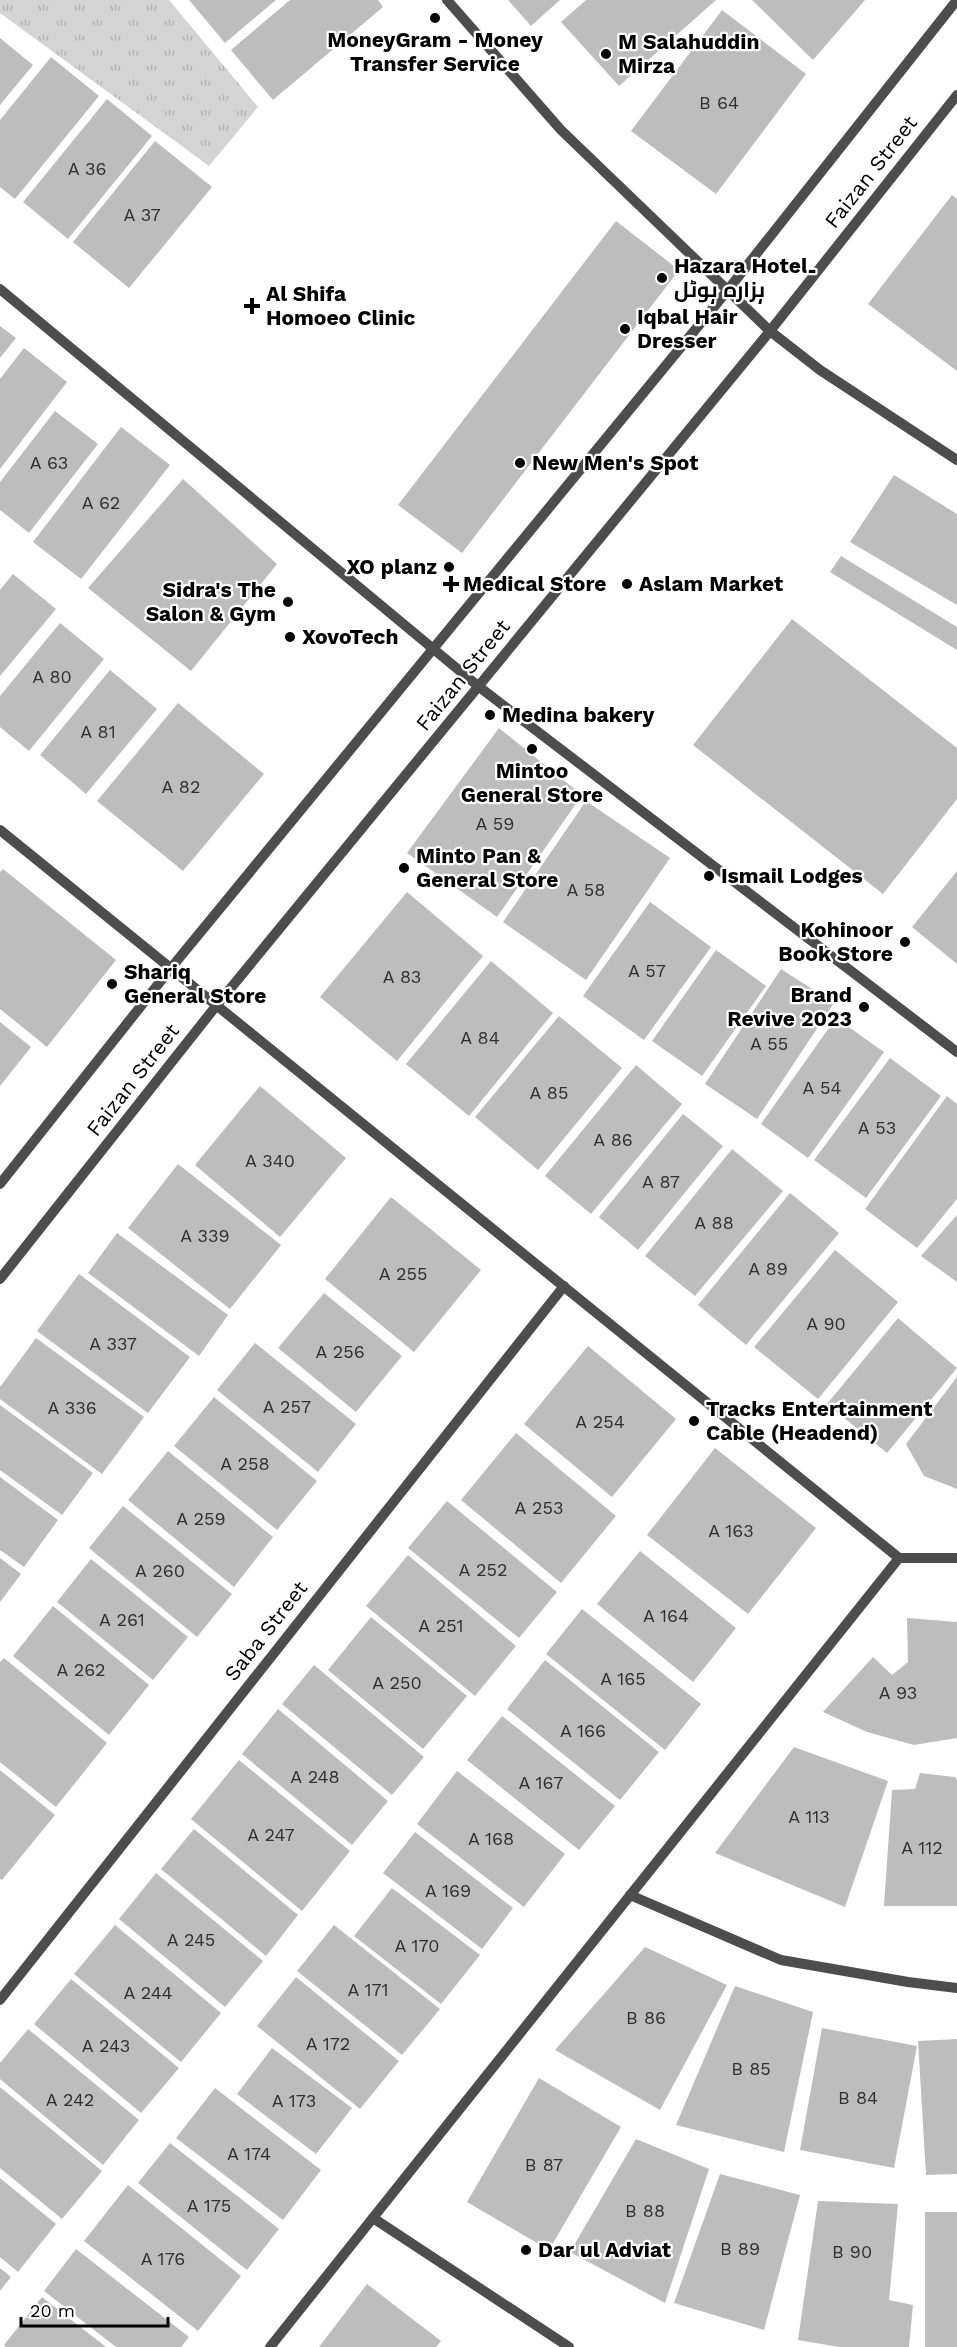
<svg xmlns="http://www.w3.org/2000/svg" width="957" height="2347" viewBox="0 0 957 2347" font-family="'Work Sans',Cairo,sans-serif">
<defs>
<pattern id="park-tufts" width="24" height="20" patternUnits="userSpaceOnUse" patternTransform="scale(1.5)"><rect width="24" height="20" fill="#d4d4d4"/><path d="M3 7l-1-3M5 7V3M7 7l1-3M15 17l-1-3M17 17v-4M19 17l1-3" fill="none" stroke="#b4b4b4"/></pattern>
</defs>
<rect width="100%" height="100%" fill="#fff"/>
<!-- park -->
<path fill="url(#park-tufts)" d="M0,0H169L258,107L209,166L0,13Z"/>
<!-- building -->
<g fill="#bdbdbd">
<path d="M189,0H276L225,43Z"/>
<path d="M290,0H378L383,7L273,100L231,50Z"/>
<path d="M508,0H560L531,26Z"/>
<path d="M586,0H716L619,86L561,22Z"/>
<path d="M752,0H865L813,60Z"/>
<path d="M722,10L806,74L716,194L631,131Z"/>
<path d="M0,38L33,65L0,105Z"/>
<path d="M51,57L99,96L15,199L0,187V120Z"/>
<path d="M107,99L152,136L68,239L23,202Z"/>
<path d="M155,141L212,187L129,288L73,242Z"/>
<path d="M952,195L957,199V371L868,304Z"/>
<path d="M616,221L679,270L462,553L398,505Z"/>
<path d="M0,326L16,338L0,358Z"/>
<path d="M24,348L67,382L0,469V379Z"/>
<path d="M55,411L98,444L29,533L0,510V482Z"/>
<path d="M121,427L170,465L81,579L33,542Z"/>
<path d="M894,475L957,514V605L850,542Z"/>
<path d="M183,479L277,564L191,671L88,588Z"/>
<path d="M841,556L957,627V650L830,572Z"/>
<path d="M13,574L56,609L0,676V590Z"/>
<path d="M792,619L957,748V799L883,894L693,745Z"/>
<path d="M60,623L104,659L29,751L0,727V696Z"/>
<path d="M110,670L157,709L86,794L40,755Z"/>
<path d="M178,703L264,774L183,871L97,801Z"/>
<path d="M499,728L582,795L497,917L407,853Z"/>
<path d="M586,801L670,858L586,980L503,922Z"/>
<path d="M3,869L116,960L47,1047L0,1009V872Z"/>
<path d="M957,871V964L912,927Z"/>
<path d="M407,892L483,956L397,1061L320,997Z"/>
<path d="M650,902L711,947L644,1040L583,996Z"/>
<path d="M716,950L766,986L702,1076L652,1041Z"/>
<path d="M491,961L553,1013L469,1116L406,1064Z"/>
<path d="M781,969L834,1003L757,1119L705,1084Z"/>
<path d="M559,1016L622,1068L538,1170L475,1117Z"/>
<path d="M836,1018L884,1052L808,1158L761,1124Z"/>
<path d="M0,1022L31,1047L0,1086Z"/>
<path d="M890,1058L941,1096L866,1198L814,1160Z"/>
<path d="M636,1065L682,1104L591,1214L545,1176Z"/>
<path d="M260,1086L346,1158L280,1237L195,1165Z"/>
<path d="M947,1096L957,1104V1199L917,1248L865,1209Z"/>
<path d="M683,1114L723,1146L638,1250L599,1217Z"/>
<path d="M732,1149L783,1191L695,1296L645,1256Z"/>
<path d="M178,1164L281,1245L230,1309L128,1228Z"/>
<path d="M790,1193L839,1233L746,1345L698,1305Z"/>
<path d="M391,1197L481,1270L414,1352L325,1279Z"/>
<path d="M957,1215V1282L921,1256Z"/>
<path d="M117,1233L228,1315L199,1356L88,1273Z"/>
<path d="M835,1250L898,1302L818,1399L754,1347Z"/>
<path d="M79,1274L190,1357L148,1413L37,1331Z"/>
<path d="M324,1293L402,1356L356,1412L278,1348Z"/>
<path d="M898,1318L957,1368L887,1453L827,1404Z"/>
<path d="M36,1338L144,1417L102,1474L0,1399V1387Z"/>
<path d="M255,1343L356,1424L318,1472L217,1390Z"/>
<path d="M588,1346L676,1419L612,1497L524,1424Z"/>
<path d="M957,1377V1489L924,1476L906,1444Z"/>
<path d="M214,1397L317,1481L277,1530L174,1446Z"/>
<path d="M0,1405L93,1473L62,1515L0,1470Z"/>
<path d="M516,1433L616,1516L561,1583L461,1500Z"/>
<path d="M715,1448L816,1528L748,1614L647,1535Z"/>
<path d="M168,1451L273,1537L234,1587L128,1500Z"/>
<path d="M0,1477L58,1520L24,1567L0,1550Z"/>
<path d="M447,1501L557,1592L519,1638L408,1548Z"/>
<path d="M123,1506L232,1594L197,1637L89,1548Z"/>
<path d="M640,1551L736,1628L693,1682L597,1604Z"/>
<path d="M408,1555L516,1646L475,1696L366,1606Z"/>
<path d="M0,1558L21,1574L0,1602Z"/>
<path d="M91,1559L188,1637L153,1680L57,1602Z"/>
<path d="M53,1606L149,1685L109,1735L13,1656Z"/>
<path d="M582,1609L701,1704L665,1750L546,1654Z"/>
<path d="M371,1617L467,1696L423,1749L328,1670Z"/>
<path d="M907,1618L957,1622V1738L914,1745L867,1732L823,1712L873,1657L892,1675L908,1662Z"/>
<path d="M4,1658L107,1743L56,1807L0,1762V1662Z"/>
<path d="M545,1660L659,1752L620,1800L507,1709Z"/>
<path d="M314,1665L424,1757L392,1795L282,1704Z"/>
<path d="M278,1709L388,1801L352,1845L242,1754Z"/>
<path d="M502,1716L615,1806L579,1850L467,1760Z"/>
<path d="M794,1747L888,1781L845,1907L715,1853Z"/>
<path d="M239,1760L350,1851L302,1911L191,1819Z"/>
<path d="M0,1770L55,1815L2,1880L0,1879Z"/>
<path d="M457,1771L565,1854L524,1907L417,1824Z"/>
<path d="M920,1773L955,1777L957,1780V1906H884L892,1790L915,1789Z"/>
<path d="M194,1829L298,1915L266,1956L161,1869Z"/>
<path d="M415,1832L513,1908L482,1949L383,1873Z"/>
<path d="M156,1873L263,1961L225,2007L119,1919Z"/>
<path d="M392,1888L480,1955L441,2004L354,1936Z"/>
<path d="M115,1925L221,2013L181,2062L74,1974Z"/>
<path d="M334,1925L440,2009L402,2055L297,1971Z"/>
<path d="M645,1947L727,1985L660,2110L555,2050Z"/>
<path d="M296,1977L399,2061L360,2109L257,2026Z"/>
<path d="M71,1979L179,2068L141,2113L34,2024Z"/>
<path d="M735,1986L813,2012L784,2152L676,2125Z"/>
<path d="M822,2028L917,2046L894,2168L800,2150Z"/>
<path d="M28,2029L139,2120L103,2165L0,2079V2063Z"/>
<path d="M957,2039V2174L926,2175L918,2041Z"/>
<path d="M272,2048L352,2108L316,2154L237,2094Z"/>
<path d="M539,2078L621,2127L549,2250L467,2202Z"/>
<path d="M0,2087L102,2171L62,2219L0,2168Z"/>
<path d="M215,2088L321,2170L283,2220L176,2138Z"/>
<path d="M636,2139L709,2169L665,2303L570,2252Z"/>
<path d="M170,2143L279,2229L247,2270L138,2183Z"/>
<path d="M720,2174L800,2195L764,2330L674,2303Z"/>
<path d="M0,2178L56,2224L18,2272L0,2257Z"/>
<path d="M128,2185L241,2276L198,2331L84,2241Z"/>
<path d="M818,2201L898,2204L889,2300L913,2305L909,2347H839L798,2340Z"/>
<rect x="925" y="2212" width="32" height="135"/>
<path d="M76,2249L189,2337L181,2347H116L44,2291Z"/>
<path d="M0,2268L11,2277L0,2291Z"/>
<path d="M367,2284L441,2341L436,2347H319Z"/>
<path d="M42,2297L106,2347H6L4,2345Z"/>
</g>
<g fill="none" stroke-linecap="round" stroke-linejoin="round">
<!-- minor -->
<g stroke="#4d4d4d" stroke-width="10">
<path d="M447,0L561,130L770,331L820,370L957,460"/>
<path d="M0,289L478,686L957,1052"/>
<path d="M0,830L899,1558H957"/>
<path d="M0,1184L171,968L727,291L957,0"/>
<path d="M0,1279L216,1006L770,331L957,95"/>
<path d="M630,1895L781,1960L908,1982L957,1988"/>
<path d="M0,2000L564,1286"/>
<path d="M373,2218L569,2347"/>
<path d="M270,2347L899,1558"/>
</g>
</g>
<!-- markers -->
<g fill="#000" stroke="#fff" stroke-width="2">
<circle cx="435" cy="18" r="6"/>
<circle cx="606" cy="54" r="6"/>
<circle cx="662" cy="278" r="6"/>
<path d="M249 297h6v6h6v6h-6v6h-6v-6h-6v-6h6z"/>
<circle cx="625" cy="329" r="6"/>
<circle cx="520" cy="463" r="6"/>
<circle cx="449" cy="567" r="6"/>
<path d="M448 575h6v6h6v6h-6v6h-6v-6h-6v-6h6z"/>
<circle cx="627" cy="584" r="6"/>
<circle cx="288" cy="602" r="6"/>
<circle cx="290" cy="637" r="6"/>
<circle cx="490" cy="715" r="6"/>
<circle cx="532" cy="749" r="6"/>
<circle cx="404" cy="868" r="6"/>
<circle cx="709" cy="876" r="6"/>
<circle cx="905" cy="942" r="6"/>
<circle cx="112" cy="984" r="6"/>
<circle cx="864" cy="1007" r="6"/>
<circle cx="694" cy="1421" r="6"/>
<circle cx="526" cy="2250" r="6"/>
</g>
<g text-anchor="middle" stroke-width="4.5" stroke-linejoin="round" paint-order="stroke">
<!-- number labels -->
<g font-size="18" fill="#2f2f2f">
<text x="719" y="109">B 64</text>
<text x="87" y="175">A 36</text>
<text x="142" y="221">A 37</text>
<text x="49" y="469">A 63</text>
<text x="101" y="509">A 62</text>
<text x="52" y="683">A 80</text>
<text x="98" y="738">A 81</text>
<text x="181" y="793">A 82</text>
<text x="495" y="830">A 59</text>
<text x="586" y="896">A 58</text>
<text x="647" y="977">A 57</text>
<text x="402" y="983">A 83</text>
<text x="480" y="1044">A 84</text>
<text x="769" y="1050">A 55</text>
<text x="822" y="1094">A 54</text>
<text x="549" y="1099">A 85</text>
<text x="877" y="1134">A 53</text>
<text x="613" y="1146">A 86</text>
<text x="270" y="1167">A 340</text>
<text x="661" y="1188">A 87</text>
<text x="714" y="1229">A 88</text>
<text x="205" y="1242">A 339</text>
<text x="768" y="1275">A 89</text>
<text x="403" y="1280">A 255</text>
<text x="826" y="1330">A 90</text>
<text x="113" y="1350">A 337</text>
<text x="340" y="1358">A 256</text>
<text x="287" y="1413">A 257</text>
<text x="72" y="1414">A 336</text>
<text x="600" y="1428">A 254</text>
<text x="245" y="1470">A 258</text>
<text x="539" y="1514">A 253</text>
<text x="201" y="1525">A 259</text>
<text x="731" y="1537">A 163</text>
<text x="483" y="1576">A 252</text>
<text x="160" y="1577">A 260</text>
<text x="666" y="1622">A 164</text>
<text x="122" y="1626">A 261</text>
<text x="441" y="1632">A 251</text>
<text x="81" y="1676">A 262</text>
<text x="623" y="1685">A 165</text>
<text x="397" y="1689">A 250</text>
<text x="898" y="1699">A 93</text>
<text x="583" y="1737">A 166</text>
<text x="315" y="1783">A 248</text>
<text x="541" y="1789">A 167</text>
<text x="809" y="1823">A 113</text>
<text x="271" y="1841">A 247</text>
<text x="491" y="1845">A 168</text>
<text x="922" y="1854">A 112</text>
<text x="448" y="1897">A 169</text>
<text x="191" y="1946">A 245</text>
<text x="417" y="1952">A 170</text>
<text x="368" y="1996">A 171</text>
<text x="148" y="1999">A 244</text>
<text x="646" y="2024">B 86</text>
<text x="328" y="2050">A 172</text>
<text x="106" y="2052">A 243</text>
<text x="751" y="2075">B 85</text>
<text x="858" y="2104">B 84</text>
<text x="70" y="2106">A 242</text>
<text x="294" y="2107">A 173</text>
<text x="249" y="2160">A 174</text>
<text x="544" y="2171">B 87</text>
<text x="209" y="2212">A 175</text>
<text x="645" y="2217">B 88</text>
<text x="740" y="2255">B 89</text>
<text x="852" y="2258">B 90</text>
<text x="163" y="2265">A 176</text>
</g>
<!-- poi labels -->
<g font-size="21" font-weight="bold" fill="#000" stroke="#fff" text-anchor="start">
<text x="435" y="47" text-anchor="middle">MoneyGram - Money<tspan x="435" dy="24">Transfer Service</tspan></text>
<text x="618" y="49">M Salahuddin<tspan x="618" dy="24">Mirza</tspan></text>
<text x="674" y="273">Hazara Hotel۔<tspan x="674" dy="24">ہزارہ ہوٹل</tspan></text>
<text x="266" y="301">Al Shifa<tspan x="266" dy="24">Homoeo Clinic</tspan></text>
<text x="637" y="324">Iqbal Hair<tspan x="637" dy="24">Dresser</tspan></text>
<text x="532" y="470">New Men's Spot</text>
<text x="437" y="574" text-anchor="end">XO planz</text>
<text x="463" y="591">Medical Store</text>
<text x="639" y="591">Aslam Market</text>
<text x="276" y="597" text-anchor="end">Sidra's The<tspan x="276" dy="24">Salon &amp; Gym</tspan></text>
<text x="302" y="644">XovoTech</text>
<text x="502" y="722">Medina bakery</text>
<text x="532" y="778" text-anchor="middle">Mintoo<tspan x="532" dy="24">General Store</tspan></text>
<text x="416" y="863">Minto Pan &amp;<tspan x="416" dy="24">General Store</tspan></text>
<text x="721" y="883">Ismail Lodges</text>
<text x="893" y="937" text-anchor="end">Kohinoor<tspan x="893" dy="24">Book Store</tspan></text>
<text x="124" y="979">Shariq<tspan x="124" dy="24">General Store</tspan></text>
<text x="852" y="1002" text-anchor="end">Brand<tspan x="852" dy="24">Revive 2023</tspan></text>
<text x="706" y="1416">Tracks Entertainment<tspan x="706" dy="24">Cable (Headend)</tspan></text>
<text x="538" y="2257">Dar ul Adviat</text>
</g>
<!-- street labels -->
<g font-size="21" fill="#000" stroke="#fff">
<text transform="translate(871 172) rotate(-52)" y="7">Faizan Street</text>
<text transform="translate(463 675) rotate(-51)" y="7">Faizan Street</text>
<text transform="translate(133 1080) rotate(-52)" y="7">Faizan Street</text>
<text transform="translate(266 1631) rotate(-52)" y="7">Saba Street</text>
</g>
</g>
<!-- scale -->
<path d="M21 2317v9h147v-9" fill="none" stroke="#000000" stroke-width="3"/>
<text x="30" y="2317" font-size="18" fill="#000000" stroke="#ffffff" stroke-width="4.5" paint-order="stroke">20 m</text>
</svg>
